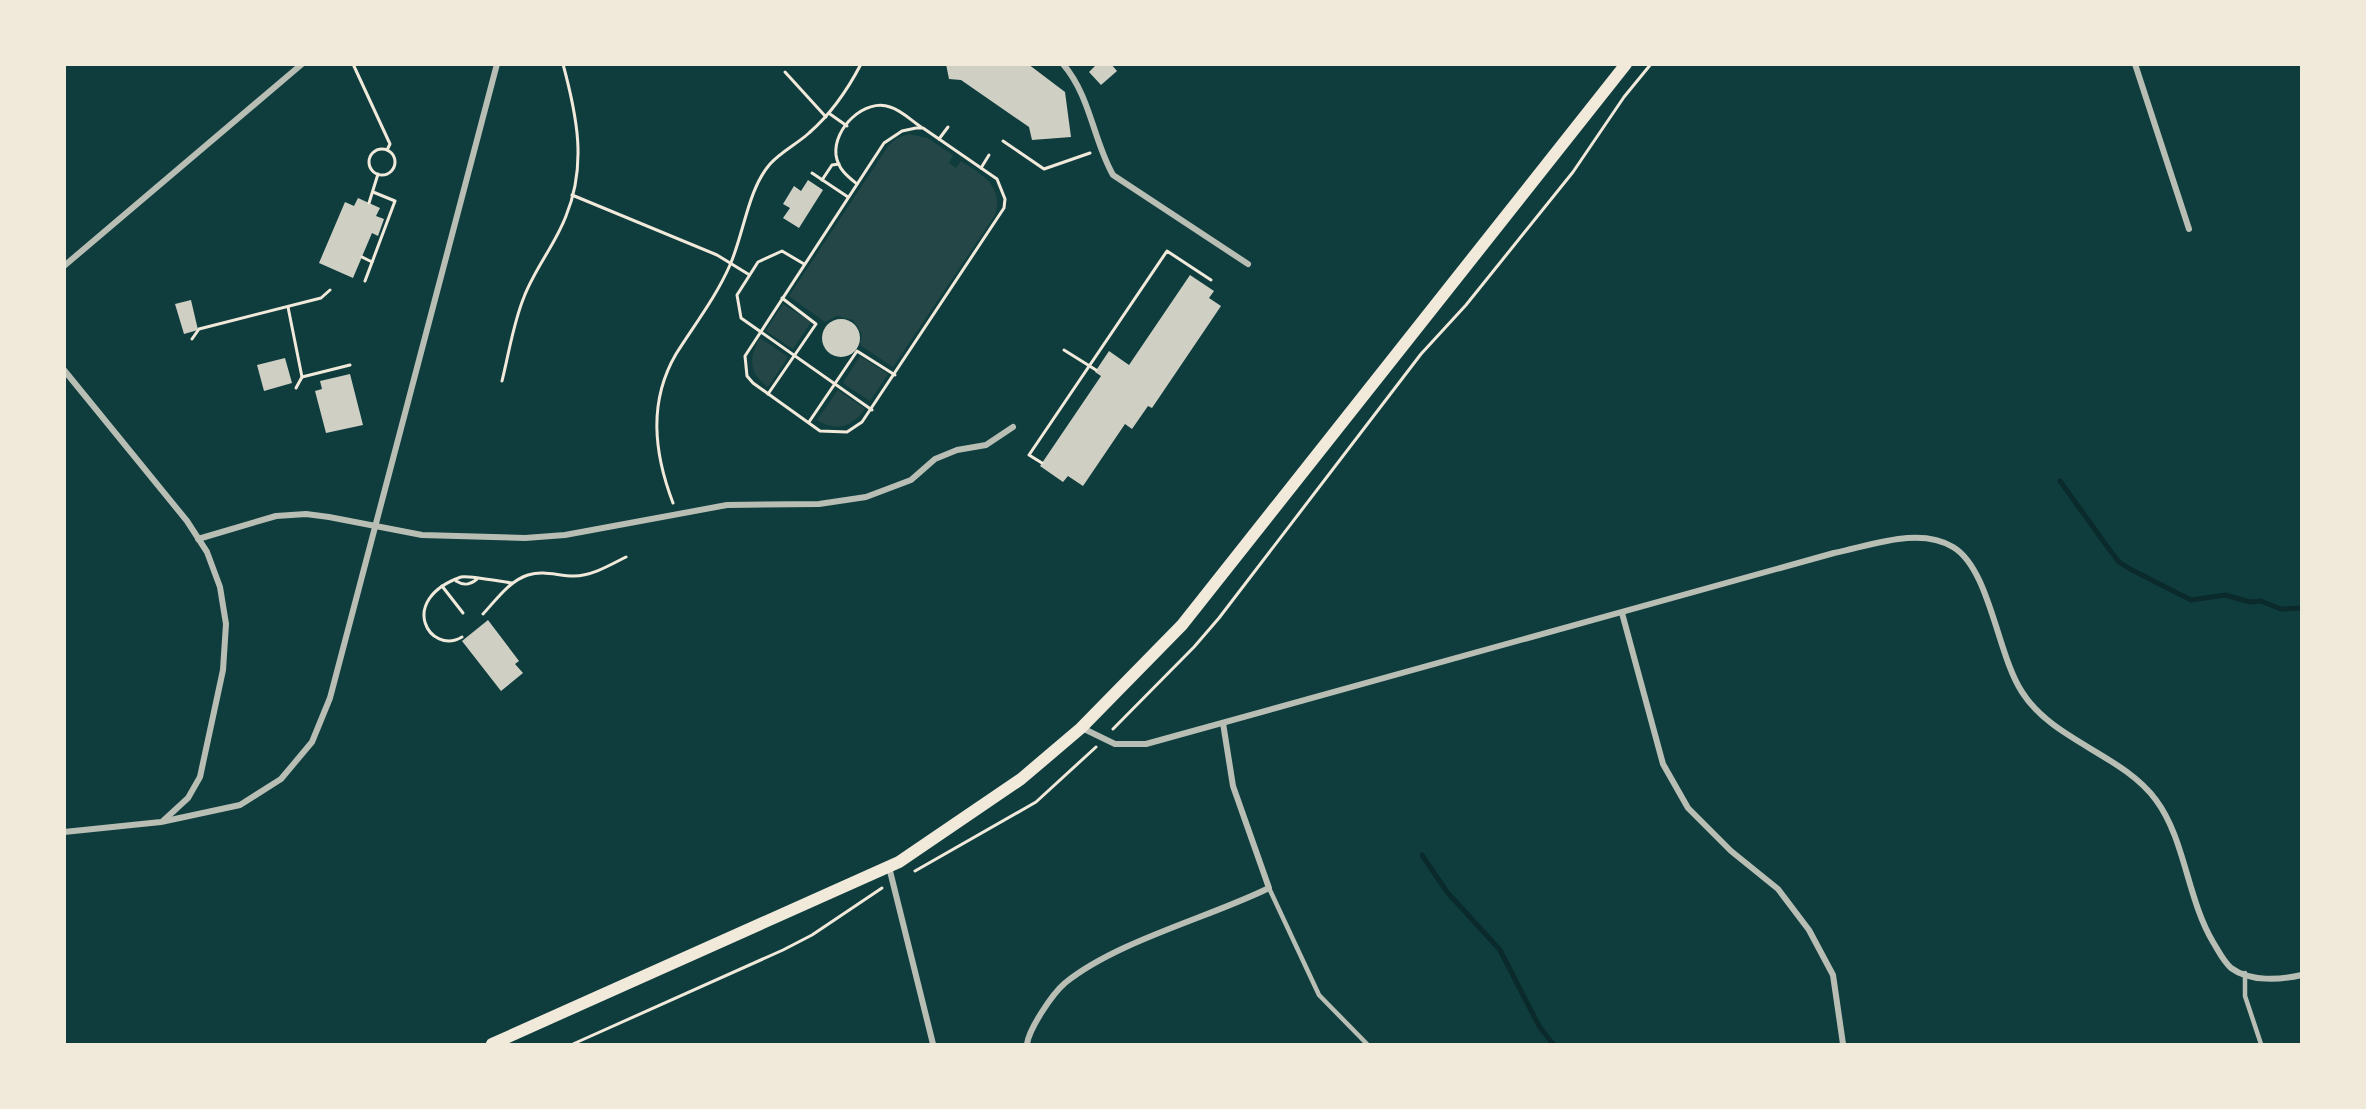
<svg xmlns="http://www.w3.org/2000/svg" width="2366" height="1109" viewBox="0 0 2366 1109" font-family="'Golos Text',sans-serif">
<rect width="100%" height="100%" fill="#0f3d3e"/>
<!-- green -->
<g fill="#244646">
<path d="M909,134L927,138L953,155L949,163L956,168L961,161C982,175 1004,186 995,215L893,367L860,345L862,334L853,320L837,316L825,322L789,296L889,145L897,138Z"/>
<path d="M783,304L811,322L793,349L766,331Z"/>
<path d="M760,338L788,357L768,387C749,373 748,358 760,338Z"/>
<path d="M860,356L888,374L870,401L843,383Z"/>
<path d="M838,390L865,409C852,427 837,432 817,420Z"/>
</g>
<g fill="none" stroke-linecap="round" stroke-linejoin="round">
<!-- stream -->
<g stroke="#0a2a2b" stroke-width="5">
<path d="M2060,481L2109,549L2119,562L2130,569L2191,600L2225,595L2250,602L2261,601L2281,609L2302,608"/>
<path d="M1422,855L1447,892L1500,950L1539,1026L1553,1044"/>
</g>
</g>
<!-- building -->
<g fill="#cfcfc3">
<path d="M946,64H1028L1065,92L1071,137L1032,140L1029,127L961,80L949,79Z"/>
<path d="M1097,64H1111L1117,71L1101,85L1089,72Z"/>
<path d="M808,180L823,190L799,228L783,218L790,208L783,204L794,186L801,191Z"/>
<path d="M358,198L380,208L376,216L384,219L378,236L372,233L353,278L319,263L345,202L354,206Z"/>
<path d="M1190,275L1214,291L1209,298L1221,306L1152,408L1148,406L1132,429L1125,424L1083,486L1068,476L1063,482L1040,466L1101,376L1095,372L1109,351L1129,365Z"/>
<path d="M191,300L198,330L184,334L175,304Z"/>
<circle cx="841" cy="338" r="19"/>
<path d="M285,358L292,383L264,391L257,365Z"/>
<path d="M350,374L363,425L326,433L315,391L322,389L320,381Z"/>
<path d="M488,620L519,661L515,664L523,673L501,691L462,641Z"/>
</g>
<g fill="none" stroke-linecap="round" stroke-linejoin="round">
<!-- path -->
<g stroke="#f1e9da" stroke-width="3">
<path d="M353,64L390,144L387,150"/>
<path d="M785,72L826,117"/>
<path d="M830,114L847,126"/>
<path d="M916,128H923L997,179L1005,199L1004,208L862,422L847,432L820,431L753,383L747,376L745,356L884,143L902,131Z"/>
<path d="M939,139L948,127"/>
<path d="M1003,141L1044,169L1090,153"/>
<circle cx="382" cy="162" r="13"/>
<path d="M981,168L989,155"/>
<path d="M812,173L848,197"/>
<path d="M822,180L832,165L839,164"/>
<path d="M857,184C847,176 838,169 836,155C833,128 865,98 890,107C901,110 912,121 921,127"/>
<path d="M572,195L717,255L748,274"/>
<path d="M369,203L378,174"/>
<path d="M362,257L372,262"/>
<path d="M804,264L782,251L758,262L737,295L741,318L872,410"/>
<path d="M365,281L395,201L373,192"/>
<path d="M288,307L302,377L296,388"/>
<path d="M192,339L199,329L321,298L330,290"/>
<path d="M1064,350L1096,370"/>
<path d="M302,377L350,365"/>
<path d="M502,381C509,353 513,324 524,297C535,268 555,245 566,216C587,165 577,116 563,64"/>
<path d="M768,394L816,324L782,298"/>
<path d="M809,422L857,351L895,375"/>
<path d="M1042,463L1029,455L1167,251L1211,280"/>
<path d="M673,503C654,453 648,402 676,354C695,324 716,297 730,265C744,233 748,189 770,164C782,151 797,144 809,133C832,113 847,91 861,64"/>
<path d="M456,581C464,586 470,585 477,579"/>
<path d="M442,586L463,613"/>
<path d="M483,614C496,600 509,581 528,575C544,570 558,576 574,576C592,576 610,565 626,557"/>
<path d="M462,637C430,656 396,600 461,577C467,575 503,582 512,583"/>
<path d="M1113,729L1194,647L1219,618L1421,354L1466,305L1573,172L1624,97L1651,64"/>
<path d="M915,871L1036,802L1096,747"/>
<path d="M573,1044L783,950L812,935L882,888"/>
</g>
<!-- service -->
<g stroke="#b8beb3" stroke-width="4.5">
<path d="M1269,888L1319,995L1367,1044"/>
<path d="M2245,973V996L2261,1044"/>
</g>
<!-- minor -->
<g stroke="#b8beb3" stroke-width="6">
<path d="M1063,64C1091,97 1093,140 1113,175L1248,264"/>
<path d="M2135,64L2189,229"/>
<path d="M64,266L302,64"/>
<path d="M64,370L187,521L207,552L220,587L226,624L223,670L200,777L188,798L164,820"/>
<path d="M198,539L276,516L306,514L329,517L422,535L525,538L565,535L727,505L819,504L866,497L911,480L935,459L957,450L986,445L1013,427"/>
<path d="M1622,613L1663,764L1688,808L1731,851L1778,889L1809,930L1833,975L1843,1044"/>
<path d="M1082,728L1115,744H1146L1834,553C1870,546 1919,526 1953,547C1990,569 1997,654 2022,692C2053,741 2122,754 2156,800C2185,839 2187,898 2213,942C2218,950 2223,961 2231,968C2250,982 2280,980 2302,975"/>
<path d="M64,832L161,822L240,805L281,779L312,742L330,698L497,64"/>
<path d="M889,867L933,1044"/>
<path d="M1027,1044C1029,1029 1052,994 1065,983C1117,941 1208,918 1269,888L1233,786L1223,723"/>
</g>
<!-- secondary -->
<path stroke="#f1e9da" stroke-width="12" d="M492,1044L899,862L1021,779L1081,728L1182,625L1626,64"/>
</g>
<!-- border -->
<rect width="2366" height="1109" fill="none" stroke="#f1e9da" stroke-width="132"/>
</svg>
